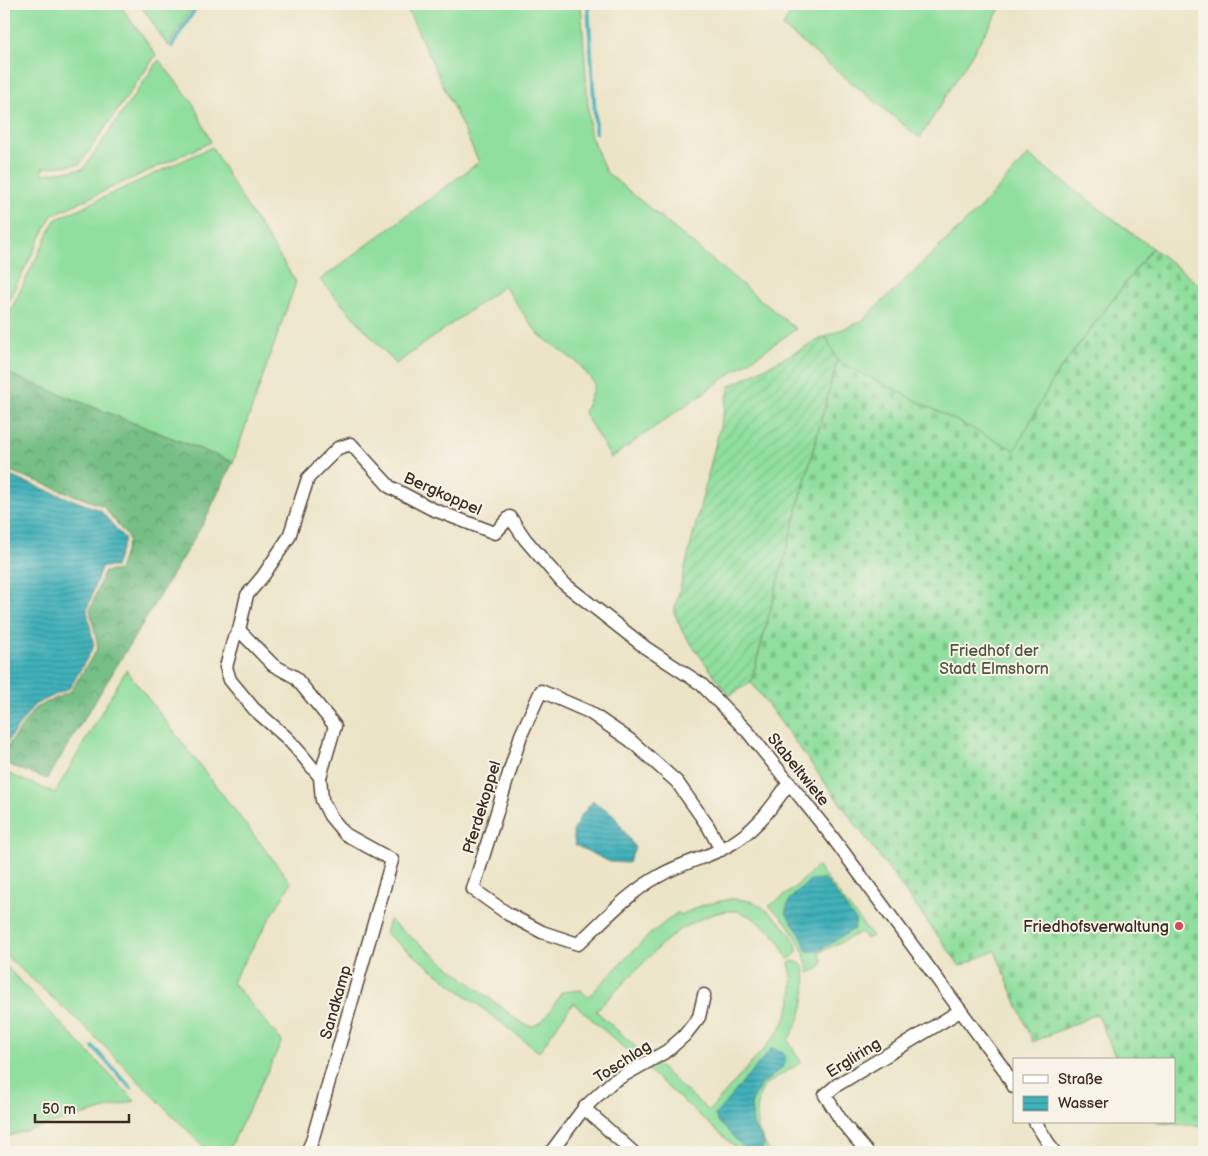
<svg xmlns="http://www.w3.org/2000/svg" width="1208" height="1156" viewBox="0 0 1208 1156" font-family="'Balsamiq Sans',sans-serif">
<defs>
<pattern id="forest-crowns" width="20" height="18" patternUnits="userSpaceOnUse" patternTransform="scale(1.25)"><rect width="20" height="18" fill="#74be85"/><path d="M2 6a3 3 0 1 1 6 0M12 15a3 3 0 1 1 6 0" fill="none" stroke="#609b6c"/></pattern>
<pattern id="cemetery-stones" width="16" height="16" patternUnits="userSpaceOnUse" patternTransform="scale(1.25)"><rect width="16" height="16" fill="#90df9e"/><path d="M2 7V4a2 2 0 0 1 4 0v3zM10 15v-3a2 2 0 0 1 4 0v3z" fill="#7dc088"/></pattern>
<pattern id="garden-furrows" width="10" height="10" patternUnits="userSpaceOnUse" patternTransform="scale(1.25)"><rect width="10" height="10" fill="#90df9e"/><path d="M-1 1l2-2M0 10L10 0M9 11l2-2" fill="none" stroke="#7dc088"/></pattern>
<pattern id="water-rules" width="6" height="5" patternUnits="userSpaceOnUse" patternTransform="scale(1.25)"><rect width="6" height="5" fill="#41b1ba"/><path d="M0 2.5h6" fill="none" stroke="#389097"/></pattern>
</defs>
<rect width="100%" height="100%" fill="#f7f3e8"/>
<filter id="ink" filterUnits="userSpaceOnUse"><feTurbulence type="fractalNoise" baseFrequency=".02" numOctaves="2"/><feDisplacementMap in="SourceGraphic" scale="10" xChannelSelector="R" yChannelSelector="G"/><feConvolveMatrix kernelMatrix="1 2 1 2 8 2 1 2 1" color-interpolation-filters="sRGB"/></filter>
<filter id="wash" filterUnits="userSpaceOnUse"><feTurbulence type="fractalNoise" baseFrequency=".0096" numOctaves="4" result="noise"/><feDisplacementMap in="SourceGraphic" scale="20" xChannelSelector="R" yChannelSelector="G"/><feGaussianBlur stdDeviation="1.12" result="paint"/><feColorMatrix in="noise" values="0 0 0 0 0 0 0 0 0 0 0 0 0 0 0 0 0 1.4 0 .05"/><feComposite in="paint" operator="in"/></filter>
<g filter="url(#wash)">
<rect width="100%" height="100%" fill="#ece4c7"/>
<!-- grass -->
<g fill="#90df9e" stroke="#66845e">
<path d="M4,4H119L156,55L80,164L42,168L43,174L83,169L159,60L193,103L211,142L52,215L6,305L4,304Z"/>
<path d="M140,4H194L168,46Z"/>
<path d="M405,4H581L590,134L606,172L796,329L716,384L611,458L584,413L595,384L578,363L538,334L504,286L396,364L320,280L479,162Z"/>
<path d="M795,4H1003L920,138L783,27Z"/>
<path d="M212,147L234,186L296,282L233,462L4,372V324L55,220Z"/>
<path d="M1028,155L1152,248L1055,376L1015,451L837,361L826,336L862,321L982,206Z"/>
<path d="M126,670L291,883L232,982L282,1041L228,1152H209L84,1026L4,954V772L55,793Z"/>
<path d="M817,866L872,936L866,939L861,932L819,953L823,961L819,969L809,973C803,945 792,924 769,906C787,895 802,882 817,866Z"/>
<path d="M730,899C738,899 746,900 753,902C766,907 800,937 797,951C796,955 792,957 788,959L779,941L771,932L753,918L738,911H727L717,913L702,918L678,931L661,945L596,1011L647,1057L639,1061L573,1003L539,1052L385,933L389,920L515,1018C519,1021 524,1025 529,1026C543,1028 555,1002 562,992L581,990L588,997L649,935L678,912L680,915L703,905Z"/>
<path d="M793,961C796,962 798,962 801,964C810,972 804,1004 801,1014C798,1023 793,1032 788,1040L801,1062L764,1086L760,1094L757,1112L758,1129L769,1152H761L764,1143L753,1126L751,1105L760,1086L784,1066L772,1048L733,1136L748,1152H741L647,1069L656,1064L709,1111L777,1034C791,1012 797,988 789,963Z"/>
<path d="M4,964L135,1101L4,1137Z"/>
</g>
<!-- forest -->
<path fill="url(#forest-crowns)" stroke="#587452" d="M4,372L233,462L204,522L115,669L47,779L4,763V751L35,708L71,691L98,647L90,610L104,572L119,570L129,539L103,506L4,469Z"/>
<!-- cemetery -->
<path fill="url(#cemetery-stones)" stroke="#66845e" d="M1152,248L1204,288V1126L1156,1123V1122H1174V1060H1117L1097,1014L1033,1042L995,951L960,966L751,682L837,361L1015,450L1055,376Z"/>
<!-- garden -->
<path fill="url(#garden-furrows)" stroke="#66845e" d="M826,336L837,361L751,682L729,696L682,631L674,612L730,386Z"/>
<!-- water -->
<g fill="url(#water-rules)" stroke="#3e6e6c">
<path d="M4,474L100,510L125,539L115,567H101L87,610L94,646L70,688L34,705L4,746Z"/>
<path d="M593,801L613,814L635,848L628,863L610,862L575,845L573,832L580,817Z"/>
<path d="M825,879L856,921L854,929L819,951H807L802,937L785,912L790,899L810,880Z"/>
<path d="M772,1048L782,1052L786,1056L784,1066L760,1086L751,1104L753,1126L764,1144L761,1152H748L717,1120L715,1115Z"/>
</g>
<g fill="none" stroke-linecap="round" stroke-linejoin="round">
<!-- stream -->
<g stroke="#41b1ba" stroke-width="4">
<path d="M588,4L596,133"/>
<path d="M172,46L198,4"/>
<path d="M93,1047L131,1088"/>
</g>
</g>
</g>
<g filter="url(#ink)">
<g fill="none" stroke-linecap="round" stroke-linejoin="round">
<!-- minor casing -->
<g stroke="#564637" stroke-width="15">
<g id="minor">
<path d="M239,630L273,665L295,677L335,726L320,777"/>
<path d="M721,850L708,826L677,782L630,740L589,712L541,691L521,735L473,889L508,914L542,932L578,944C603,921 629,892 659,876C679,864 702,859 722,849C753,834 770,810 789,783"/>
<path d="M584,1108L633,1152"/>
<path d="M1035,1122L1054,1152"/>
<path d="M307,1152L312,1141L392,860L345,834L330,816L322,800L320,777L302,755L287,738L254,709L230,680L226,667L234,638L239,630L247,595L263,576L289,537L308,478L338,448L351,444L390,487L432,509L495,533L510,517L525,539L562,582L646,648L701,684L748,732L830,834L1003,1068L1014,1087"/>
<path d="M551,1152L584,1108L612,1082L667,1051L684,1036L699,1017L704,995"/>
<path d="M867,1152L842,1122L825,1095L837,1085L960,1011"/>
</g>
</g>
<!-- minor -->
<use href="#minor" stroke="#fff" stroke-width="12"/>
</g>
</g>
<!-- markers -->
<circle fill="#d1495b" stroke="#f7f3e8" stroke-width="2" cx="1179" cy="926" r="5"/>
<g text-anchor="middle" stroke-width="4" stroke-linejoin="round" paint-order="stroke">
<!-- street labels -->
<g font-size="16" fill="#3b2a1e" stroke="#f7f3e8">
<text transform="translate(443 493) rotate(24)" y="6">Bergkoppel</text>
<text transform="translate(799 769) rotate(51)" y="6">Stabeltwiete</text>
<text transform="translate(481 807) rotate(-73)" y="6">Pferdekoppel</text>
<text transform="translate(335 1002) rotate(-74)" y="6">Sandkamp</text>
<text transform="translate(853 1057) rotate(-32)" y="6">Ergliring</text>
<text transform="translate(622 1061) rotate(-33)" y="6">Toschlag</text>
</g>
<!-- park labels -->
<g font-size="16" fill="#50573e" stroke="#f7f3e8">
<text x="994" y="656">Friedhof der<tspan x="994" dy="18">Stadt Elmshorn</tspan></text>
</g>
<!-- poi labels -->
<g font-size="16" fill="#3b2a1e" stroke="#f7f3e8" text-anchor="end">
<text x="1169" y="932">Friedhofsverwaltung</text>
</g>
</g>
<!-- margin -->
<rect width="1208" height="1156" fill="none" stroke="#f7f3e8" stroke-width="20"/>
<!-- legend -->
<rect x="1013" y="1058" width="162" height="65" fill="#f7f3e8" stroke="#aca397"/>
<rect x="1023" y="1075" width="25" height="8" fill="#ffffff" stroke="#aca397"/>
<text x="1058" y="1084" font-size="15" fill="#3b2a1e">Straße</text>
<rect x="1023" y="1096" width="25" height="15" fill="url(#water-rules)" stroke="#aca397"/>
<text x="1058" y="1108" font-size="15" fill="#3b2a1e">Wasser</text>
<!-- scale -->
<path d="M35 1114v8h94v-8" fill="none" stroke="#3b2a1e" stroke-width="2.5"/>
<text x="42" y="1114" font-size="15" fill="#3b2a1e" stroke="#f7f3e8" stroke-width="4" paint-order="stroke">50 m</text>
</svg>
